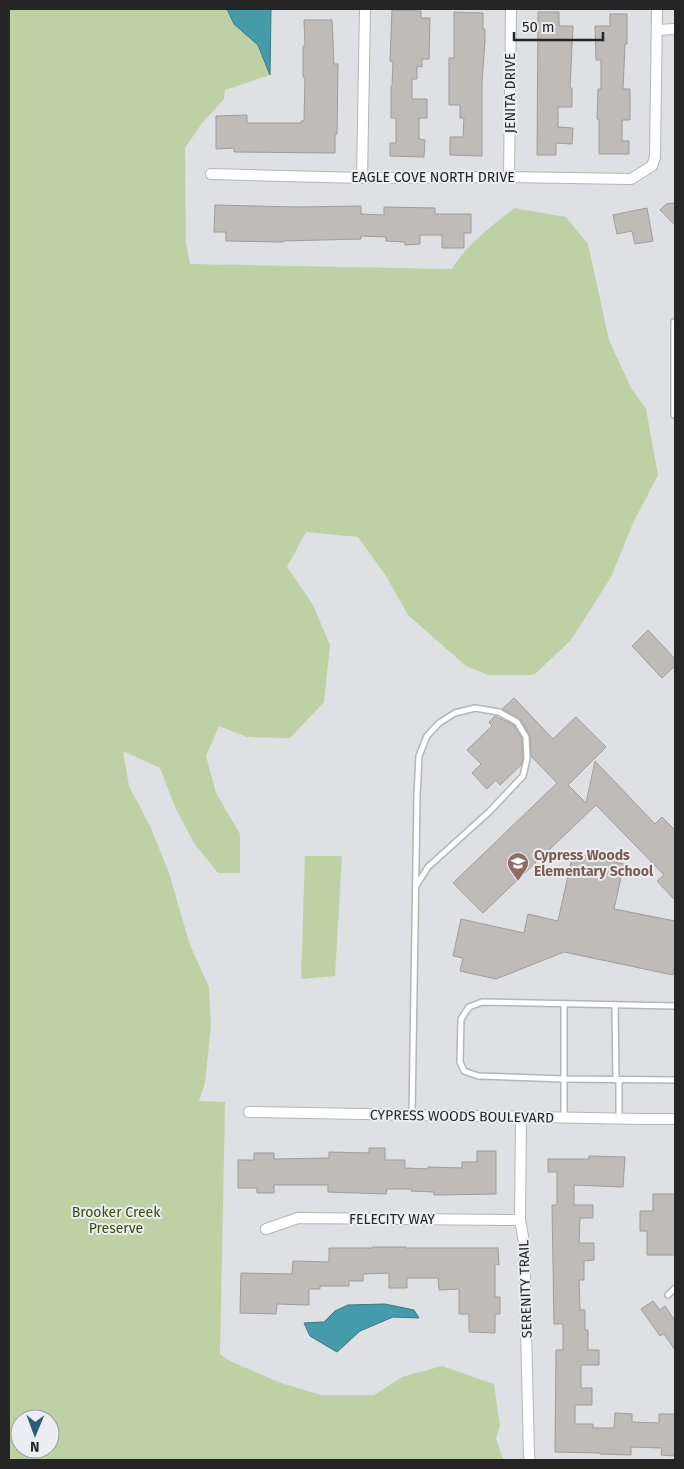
<svg xmlns="http://www.w3.org/2000/svg" width="684" height="1469" viewBox="0 0 684 1469" font-family="'Fira Sans',sans-serif">
<rect width="100%" height="100%" fill="#dee0e3"/>
<!-- green -->
<g fill="#bed1a5" fill-rule="evenodd">
<path d="M9,9H227L234,24L258,45L270,75L225,90L224,99L202,123L185,148L186,243L190,264L452,269C466,245 492,226 514,208L566,217L588,244L609,340L631,388L646,409L658,475L633,523L611,577L571,640L535,674L531,675H488L466,666L408,615L386,576L358,537L306,532L287,567L312,603L330,645L324,702L290,738L247,737L219,726L206,756L216,793L240,834V873H218L194,843L175,807L160,768L123,751L129,786L151,828L169,873L190,945L209,987L211,1026L205,1083L199,1101L225,1102L220,1354L232,1362L281,1383L321,1395H374L402,1377L442,1366L494,1384L500,1426L496,1438L503,1460H9ZM20,1419H50V1449H20Z"/>
<path d="M305,856H342L335,976L301,979Z"/>
</g>
<!-- water -->
<g fill="#449baa" stroke="#3b7882">
<path d="M227,9H271L270,75L258,45L234,24Z"/>
<path d="M385,1304L414,1310L419,1318L393,1317L360,1331L337,1352L310,1336L304,1323L324,1322L335,1311L348,1305Z"/>
</g>
<!-- building -->
<g fill="#bebbb8" stroke="#9f9c9a">
<path d="M392,10L421,11V18H430L429,59H422V67L417,66V79H412V99H427V118H419V139L425,140L424,157L390,156V143H396V118H391V86H392L393,62L390,61Z"/>
<path d="M454,12L483,13V29H485V41L482,82V156L450,155V137H463L464,118H460V105H449V58H454Z"/>
<path d="M538,12H559V26H573L570,88H572V107H558V127L573,128L572,144L556,143V155H537Z"/>
<path d="M610,14H627V44H625L623,89H630V120H622V141H629V154H599V119H597L598,89H601V60H596L595,26H610Z"/>
<path d="M304,20H332L334,64H338L337,134H335V153L234,152V148L216,149V116L247,115V123H301V121H304L305,77H303V46H305Z"/>
<path d="M675,203V225L660,210L666,204Z"/>
<path d="M215,205L297,207L361,206V214L384,215V207L435,208V214H471V233H464V248H442V235H420V244L405,245V242L386,241V237L361,236V239L283,241V242L226,241V232H214Z"/>
<path d="M647,208L653,241L635,244L632,231L617,234L613,215Z"/>
<path d="M648,630L675,659V666L662,678L632,646Z"/>
<path d="M514,698L553,739L576,717L606,747L568,785L586,803L595,761L655,824L662,817L675,830V900L657,881L664,875L596,805L483,913L453,883L557,783L531,756L530,736L521,720L502,709Z"/>
<path d="M495,716L514,725L522,738L523,759L521,765L500,785L496,780L487,789L472,773L481,764L467,750L492,726L489,722Z"/>
<path d="M573,853L624,864L614,909L675,921V964L673,975L564,952L496,979L460,971L463,958L453,956L461,919L524,933L528,914L558,921Z"/>
<path d="M369,1148H385V1160H405V1168L428,1169V1167L462,1168V1162H477V1151H496V1194L434,1195V1192L411,1191L412,1189H387L386,1194L328,1192V1185H274V1193H257V1188H238V1160H254V1153H274V1159L329,1158V1152L369,1153Z"/>
<path d="M589,1156L625,1157L623,1187L574,1185V1205H593V1218H580L579,1243H594V1260L584,1261V1280H579L580,1310H585V1330H588V1350H599V1365H581V1388H592V1405H575V1424H593V1428H614L615,1413L632,1414V1422L659,1423V1414H675V1456L661,1455L662,1448L631,1447V1455L600,1454V1453L555,1452L556,1350H563V1324H554L552,1205H557V1172H548V1159H589Z"/>
<path d="M653,1194H675V1255H647V1231H640V1211H653Z"/>
<path d="M372,1247H406V1248H498L499,1265L495,1264V1297H500V1314H495V1333L469,1332V1314H459V1289L439,1290L438,1278H407V1288H389V1273L363,1274V1281H349V1286H320V1289H309V1305L277,1304L276,1314L240,1313L241,1273L292,1274L293,1261L329,1262V1248H372Z"/>
<path d="M653,1301L660,1310L665,1306L675,1321V1350L664,1334L660,1336L641,1309Z"/>
</g>
<g fill="none" stroke-linecap="round" stroke-linejoin="round">
<!-- service casing -->
<g stroke="#b3b6b8" stroke-width="8">
<g id="service">
<path d="M674,415V322H675"/>
<path d="M615,1005L616,1080"/>
<path d="M675,1006L482,1002L469,1007L461,1019L460,1062L464,1071L478,1076L564,1079L675,1080"/>
<path d="M412,1115L416,863L417,795L419,756L427,736L439,723L455,713L475,708L499,712L517,722L526,737L527,759L523,776L489,812L428,867L416,886"/>
<path d="M564,1117V1004"/>
<path d="M619,1118V1080"/>
<path d="M668,1295L675,1288"/>
</g>
</g>
<!-- minor casing -->
<g stroke="#b3b6b8" stroke-width="12">
<g id="minor">
<path d="M657,30L675,29"/>
<path d="M211,174L362,178L509,177L631,179L652,166L655,157L657,9"/>
<path d="M509,177L511,9"/>
<path d="M362,178L365,9"/>
<path d="M249,1112L642,1119H675"/>
<path d="M521,1117L520,1220L524,1242L529,1456L530,1460"/>
<path d="M266,1229L298,1218L520,1220"/>
</g>
</g>
<!-- service -->
<use href="#service" stroke="#fff" stroke-width="5"/>
<!-- minor -->
<use href="#minor" stroke="#fff" stroke-width="10"/>
</g>
<!-- icons -->
<defs>
<g id="school-pin" transform="scale(1.125)"><path d="M0 17L-7.5 6A9.5 9.5 0 1 1 7.5 6Z" fill="#8d6e63" stroke="#ebedf0"/><path d="M0-5L7-2L0 1L-7-2ZM-4 1L0 2.5L4 1V4Q0 6-4 4Z" fill="#fff"/></g>
</defs>
<g fill-rule="evenodd">
<use href="#school-pin" x="518" y="863"/>
</g>
<g text-anchor="middle" stroke-width="4" stroke-linejoin="round" paint-order="stroke">
<!-- street labels -->
<g font-size="14" fill="#252526" stroke="#ebedf0">
<text transform="translate(510 93) rotate(-90)" y="5">JENITA DRIVE</text>
<text x="433" y="182">EAGLE COVE NORTH DRIVE</text>
<text transform="translate(462 1116) rotate(1)" y="5">CYPRESS WOODS BOULEVARD</text>
<text x="392" y="1224">FELECITY WAY</text>
<text transform="translate(525 1289) rotate(-92)" y="5">SERENITY TRAIL</text>
</g>
<!-- education labels -->
<g font-size="14" font-weight="bold" fill="#785e54" stroke="#ebedf0" text-anchor="start">
<text x="534" y="860">Cypress Woods<tspan x="534" dy="16">Elementary School</tspan></text>
</g>
<!-- park labels -->
<g font-size="14" fill="#384e0d" stroke="#ebedf0">
<text x="116" y="1217">Brooker Creek<tspan x="116" dy="16">Preserve</tspan></text>
</g>
</g>
<!-- border -->
<rect width="684" height="1469" fill="none" stroke="#252526" stroke-width="20"/>
<!-- north arrow -->
<g transform="translate(35 1434) rotate(181)"><circle r="24" fill="#ebedf0" stroke="#9c9d9f"/>
<path d="M0-4L9 19L0 12L-9 19Z" fill="#295c79"/>
<text y="-8" font-size="14" font-weight="bold" text-anchor="middle" fill="#252526">N</text>
</g>
<!-- scale -->
<path d="M514 32v8h89v-8" fill="none" stroke="#252526" stroke-width="2.5"/>
<text x="522" y="32" font-size="15" fill="#252526" stroke="#ebedf0" stroke-width="4" paint-order="stroke">50 m</text>
</svg>
